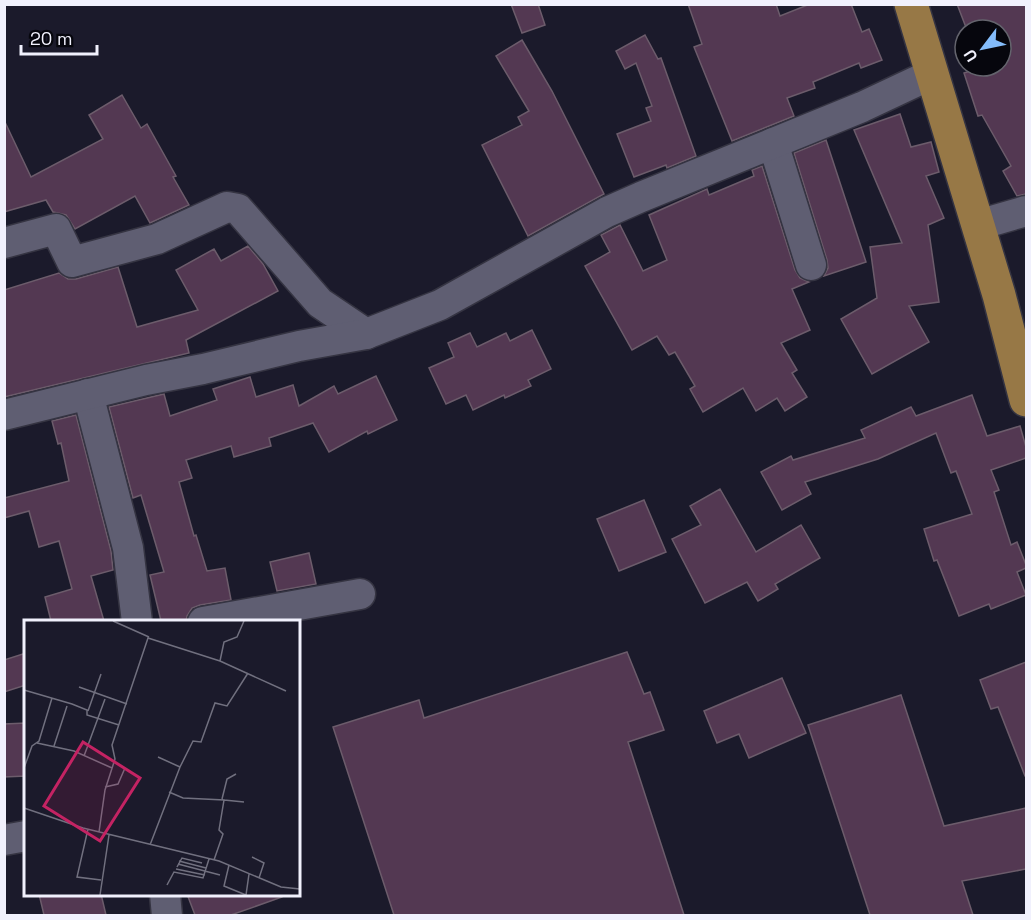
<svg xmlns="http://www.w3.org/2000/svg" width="1031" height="920" viewBox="0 0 1031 920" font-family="'Space Grotesk',sans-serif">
<rect width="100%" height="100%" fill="#1b1a2b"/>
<!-- building -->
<g fill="#533852" stroke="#6c5c6b" stroke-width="1.5">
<path d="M511,4H538L545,25L522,33Z"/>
<path d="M688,4H776L780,16L810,4H851L862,32L869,29L882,60L861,68L859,63L813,82L815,88L787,98L794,116L732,141L694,47L702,44Z"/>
<path d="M957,4H1026V194L1017,196L1003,171L1011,166L982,115L978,116L964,73L986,66H1001V30H967Z"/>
<path d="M645,35L658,59L661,58L696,156L667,168L666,165L634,177L617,134L651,121L646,108L652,106L636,63L625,69L616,51Z"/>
<path d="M522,40L552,91L604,194L528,236L482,145L522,125L518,117L529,111L496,56Z"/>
<path d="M122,95L141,128L147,124L176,176L173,177L189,205L150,223L135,196L75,229L66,215L53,212L46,200L4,212V120L31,177L103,139L89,115Z"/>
<path d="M900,114L911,147L931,142L939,172L926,176L944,218L928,225L939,302L909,306L929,342L872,374L841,319L877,298L870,247L902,243L854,130Z"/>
<path d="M826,140L866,262L824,276L828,268L827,260L794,153Z"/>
<path d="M762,166L795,270L800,278L809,282L792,289L810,330L781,343L797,370L792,373L807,397L785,411L777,398L756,411L743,388L703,412L690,389L695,386L675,352L669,355L657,336L632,350L585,266L610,252L601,235L620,225L643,271L667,260L649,215L707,189L709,195L754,176L752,170Z"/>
<path d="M248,246L263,264L278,291L186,340L189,353L4,397V290L59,273L68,279H76L118,267L137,327L198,310L176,270L214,249L221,261Z"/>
<path d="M532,330L551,369L528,380L531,386L505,398L504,395L473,410L466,395L446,404L429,368L454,357L448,343L470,333L477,347L506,333L510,341Z"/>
<path d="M376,376L397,420L368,434L367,431L329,452L313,423L269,438L271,446L234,457L231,446L186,460L192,478L179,482L194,536L196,535L207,571L225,568L231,600L200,605L192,608L187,616L186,621H161L150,575L164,572L141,495L133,498L109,407L164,394L170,416L217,400L213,389L250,377L256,397L293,385L299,406L334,386L338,394Z"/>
<path d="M972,395L987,436L1020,426L1026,447V458L991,470L999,490L994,492L1011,545L1017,542L1026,565V568L1017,572L1026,595L991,609L989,604L959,616L937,560L934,561L924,529L972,514L956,471L951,473L936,433L878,459L805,482L811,494L782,510L761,472L791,456L793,460L865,438L861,430L911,407L916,416Z"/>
<path d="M76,415L111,551L113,570L91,576L104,621H51L45,597L72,589L59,541L39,547L29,511L4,518V498L69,481L61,443L58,444L52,421Z"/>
<path d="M720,489L756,552L801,525L820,558L775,584L778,589L758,601L747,582L705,603L672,539L701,525L690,506Z"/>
<path d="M644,500L666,552L619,571L597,519Z"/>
<path d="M309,553L316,584L277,591L270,562Z"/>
<path d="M627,652L644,694L650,692L664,730L628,742L684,915H394L333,727L419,700L424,718Z"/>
<path d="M26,653V685L4,692V660Z"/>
<path d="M1026,662V776H1025L998,707L991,709L980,680Z"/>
<path d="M782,678L806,733L749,758L739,734L717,743L704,711Z"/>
<path d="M901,695L944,826L1026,808V869L962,881L973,915H870L808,725Z"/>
<path d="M26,723V776L4,777V724Z"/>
<path d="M39,894H101L106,915H44Z"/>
<path d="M187,894H282V897L231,915H195Z"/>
</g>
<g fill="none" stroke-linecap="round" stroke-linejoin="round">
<!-- street casing -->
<g stroke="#353442" stroke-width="33">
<g id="street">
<path d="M773,143L811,265"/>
<path d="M978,225L1026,211"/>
<path d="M4,243L56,229L72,262L157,239L227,207L238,209L320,303L366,334"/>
<path d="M88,394L128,548L137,622"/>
<path d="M4,415L146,380L203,369L299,346L366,334L440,305L607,212L641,197L862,107L932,74"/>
<path d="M203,622L360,594"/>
<path d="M4,840L26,836"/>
<path d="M165,894L167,916"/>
</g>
</g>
<!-- primary casing -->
<g stroke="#353442" stroke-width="36">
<path id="primary" d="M911,4L999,295L1026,400"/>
</g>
<!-- street -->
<use href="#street" stroke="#5f5e72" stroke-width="30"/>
<!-- primary -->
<use href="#primary" stroke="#977846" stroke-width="33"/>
</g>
<!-- overview -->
<g transform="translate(24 620)">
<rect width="276" height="276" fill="#1b1a2b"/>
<path fill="none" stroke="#71707f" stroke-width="1.5" d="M89,1L125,17M196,41L262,71M55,67L103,84M0,70L48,84L63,90V95L95,105M64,91L77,54M13,123L50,131L88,148M30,126L43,86M60,136L81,79M134,137L156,147M0,148L8,126L15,121L28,78M81,167L94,164L101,148M145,172L159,178L200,180L195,210L199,214L190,240M198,179L203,159L212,154M200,180L220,182M0,188L59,208L195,241L257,267L276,269M64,209L53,257L77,260M75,212L81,170L91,139L88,125L124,18L196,41L200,22L213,17L220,1M126,225L156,147L169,121L177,122L191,83L203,86L224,53M228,237L240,243L235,258M155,241L182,248M154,244L196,255M205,245L200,266L222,275M153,247L158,238L178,243M152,249L181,255M143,265L150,252L179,258L185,239M76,275L85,215M222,275L225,254"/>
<path fill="#c42363" fill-opacity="0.15" stroke="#c42363" stroke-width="3" d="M59,122L116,158L76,221L20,186Z"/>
<rect width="276" height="276" fill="none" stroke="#f1f1fd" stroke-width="3"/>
</g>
<!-- border -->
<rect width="1031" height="920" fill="none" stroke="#f1f1fd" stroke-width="12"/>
<!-- north arrow -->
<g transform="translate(983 48) rotate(238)"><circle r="28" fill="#06060d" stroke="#64646d" stroke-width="1.5"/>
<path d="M0-4.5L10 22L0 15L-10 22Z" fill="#84bcfb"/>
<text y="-9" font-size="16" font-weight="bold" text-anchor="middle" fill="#f1f1fd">U</text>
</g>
<!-- scale -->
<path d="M21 45v9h76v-9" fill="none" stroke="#f1f1fd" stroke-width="3"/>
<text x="30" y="45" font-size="18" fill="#f1f1fd" stroke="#06060d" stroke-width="4.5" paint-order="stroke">20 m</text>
</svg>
